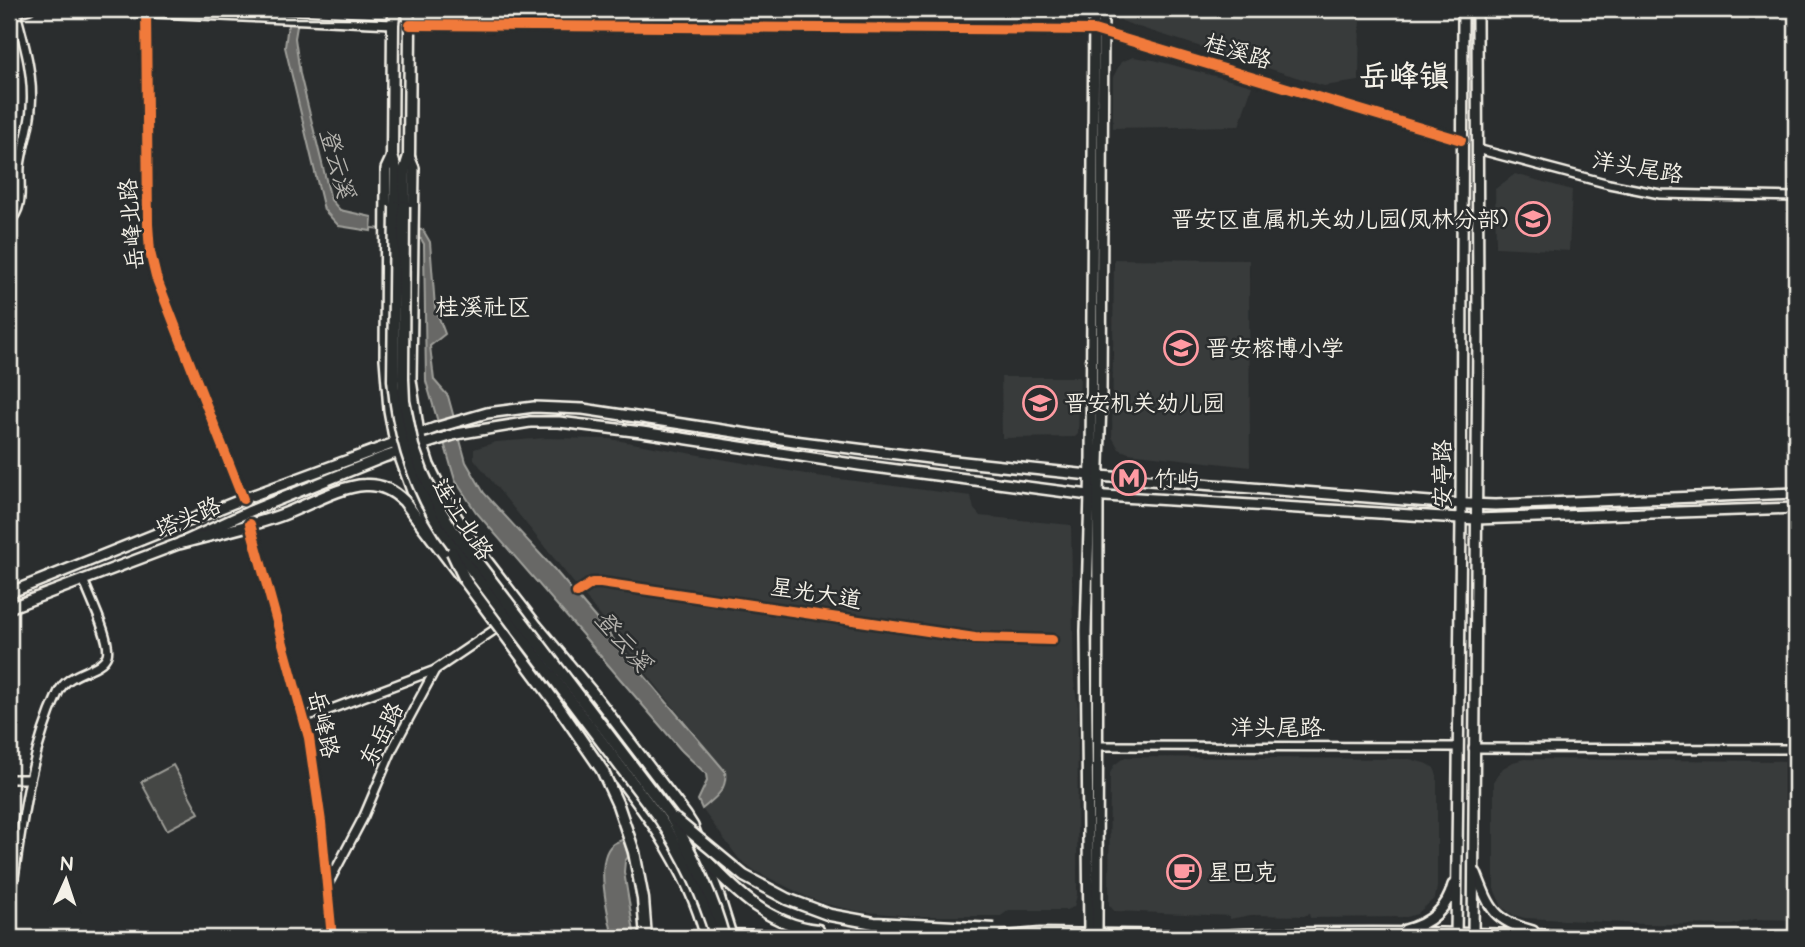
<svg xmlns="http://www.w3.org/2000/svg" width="1805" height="947" viewBox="0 0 1805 947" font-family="'Architects Daughter','LXGW WenKai TC',sans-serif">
<rect width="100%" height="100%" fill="#2a2d2e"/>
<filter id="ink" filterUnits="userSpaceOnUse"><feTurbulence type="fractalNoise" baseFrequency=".0143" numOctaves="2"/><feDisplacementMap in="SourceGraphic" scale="14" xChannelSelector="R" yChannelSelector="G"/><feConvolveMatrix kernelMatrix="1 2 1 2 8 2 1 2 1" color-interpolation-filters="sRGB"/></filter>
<g filter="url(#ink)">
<!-- built -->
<g fill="#373a3a">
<path d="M1014,9H1074L1069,14L1059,15H1014Z"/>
<path d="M1114,9H1360L1359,81L1324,86L1132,25L1122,21Z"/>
<path d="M1133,57L1154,60L1252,86L1239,126L1113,128V77L1121,62Z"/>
<path d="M1515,174L1572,190L1569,251L1496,247L1495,189Z"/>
<path d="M1114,259L1249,260L1250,467L1128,453L1119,449L1112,437Z"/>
<path d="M1001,377H1080L1078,434L1075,437L1002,438Z"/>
<path d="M545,438L610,439L817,476L971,496L974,509L980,516L1071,525L1074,682L1078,707L1077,895L1074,907L1066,910H1009L1001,916H909L857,911L826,904L805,896L755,871L739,859L702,809L722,792L725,771L474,459V449L496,442Z"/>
<path d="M1125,757L1410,759L1428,764L1434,768L1437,775V887L1435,898L1417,914L1407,917L1310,918L1309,914L1304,916L1251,915L1230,919V916L1114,911L1109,905V897L1110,773L1114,765Z"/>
<path d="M1524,759L1796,761V920L1755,919L1731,925L1642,924L1525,918L1513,915L1502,907L1494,889V780L1503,768L1513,762Z"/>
</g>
<!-- green -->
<path fill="#444645" stroke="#9c9c96" stroke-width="2" d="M173,765L199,813L167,830L141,782Z"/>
<!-- water -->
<g fill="#676866" stroke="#9f9f9a" stroke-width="2">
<path d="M290,9H300L295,38L300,74L331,200L340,210L372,217L371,231L339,226L324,210L285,47Z"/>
<path d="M408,229L423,230L430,242L435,307L445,334L430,346L434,380L448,396L466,462L484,493L554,569L725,771C728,790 715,798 702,809L698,800L707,781L706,774L681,750L556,604L476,512L455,480L426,381L424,244L421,239L408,237Z"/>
<path d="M624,839L628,857L625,861L624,872L635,938H613C609,917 593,859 613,844C616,842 620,841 624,839Z"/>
</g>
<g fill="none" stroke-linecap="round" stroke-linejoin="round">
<!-- stream -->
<path stroke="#9f9f9a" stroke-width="2" d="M372,228L383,229"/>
<!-- minor casing -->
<g stroke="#f4f1e8" stroke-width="12">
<g id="minor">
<path d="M70,9L393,24"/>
<path d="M146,9L148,224L150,252L156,277L243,499"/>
<path d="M9,15L30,9"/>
<path d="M410,25L1094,30L1461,140"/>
<path d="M1477,149L1609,184L1660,194L1796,197"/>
<path d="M9,222C25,208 19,186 20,167C22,147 30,128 31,108C34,76 24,43 16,13"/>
<path d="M250,524L309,738L321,822L332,938"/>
<path d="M577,593L592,583H601L975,638L1052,640"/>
<path d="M303,717L326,711L435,670"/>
<path d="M1099,746L1457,747"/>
<path d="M1473,748L1796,749"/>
<path d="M9,779H28"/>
<path d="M327,886L364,816L393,748L435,670L500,626"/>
<path d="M9,911C21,837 26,762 58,693C68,670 101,672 107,655C112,641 88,594 83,579"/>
</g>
</g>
<!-- major casing -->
<g stroke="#f4f1e8" stroke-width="14">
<g id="major">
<path d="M392,156L386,169L385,359L389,410L395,443L412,491L442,544"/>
<path d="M409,156L414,168L411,380L419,434L429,465L449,505L477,548L537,626L593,693L686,815L693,826L718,893L732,938"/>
<path d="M9,593L243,499L435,428L487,413L534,407L583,409L794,441L945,460L1099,476L1443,503L1495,505L1796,493"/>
<path d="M9,608L181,543L248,512L384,457L456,434L530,422H559L642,432L859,465L1089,495L1476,519L1796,508"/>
<path d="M567,712C621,782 684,850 706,938"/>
<path d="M1476,873C1490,909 1494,921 1533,931"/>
<path d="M1405,930C1429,924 1447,910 1453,885"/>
<path d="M1089,935L1086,631L1091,460L1094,9"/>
<path d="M1097,935L1098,495L1101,400L1103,9"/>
<path d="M1203,936C1357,929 1512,934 1666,938"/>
<path d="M1456,938L1461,519L1463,9"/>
<path d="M1473,938L1478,337L1477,9"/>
</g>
</g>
<!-- highway casing -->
<g stroke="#f4f1e8" stroke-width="15">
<g id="highway">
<path d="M395,206L396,169L392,156L393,24L395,9"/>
<path d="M404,206L405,169L409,156L410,25L407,9"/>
<path d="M181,543C213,534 248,527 279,516C305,507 339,486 365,485C380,484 393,490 404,501L463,579"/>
<path d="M705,859C737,893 769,925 818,930"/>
<path d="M705,935L995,938L1040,934L1193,936L1210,938"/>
</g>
</g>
<!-- minor -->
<use href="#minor" stroke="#2a2d2e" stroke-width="7"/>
<!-- major -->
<use href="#major" stroke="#2a2d2e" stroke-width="9"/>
<!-- highway -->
<use href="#highway" stroke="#2a2d2e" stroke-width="10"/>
<!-- highway-bridge casing -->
<g stroke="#f4f1e8" stroke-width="15" stroke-linecap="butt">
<g id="highway-bridge">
<path d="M395,206L393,380C398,435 413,486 444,533L660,819C685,857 703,894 716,938"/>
<path d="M404,206L403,379L404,401L413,446L422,471L440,510L452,529L669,814C693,854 712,893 724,938"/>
<path d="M452,552L466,582L558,706L602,770L618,805L634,852L643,899L646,938"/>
<path d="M675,819L744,876L787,899L830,915L874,923L995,929"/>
</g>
</g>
<!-- highway-bridge -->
<use href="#highway-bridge" stroke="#2a2d2e" stroke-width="10"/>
<!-- cycleway casing -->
<g stroke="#2a2d2e" stroke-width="15">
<g id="cycleway">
<path d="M146,9L148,224L150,252L156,277L243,499"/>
<path d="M410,25L1094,30L1461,140"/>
<path d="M250,524L309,738L321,822L332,938"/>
<path d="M577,593L592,583H601L975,638L1052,640"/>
</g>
</g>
<!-- cycleway -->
<use href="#cycleway" stroke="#f17a3a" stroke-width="10"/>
</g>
</g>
<!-- icons -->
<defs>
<g id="school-ring" transform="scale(1.75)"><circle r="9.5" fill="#2a2d2e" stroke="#ff9aa2" stroke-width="1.5"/><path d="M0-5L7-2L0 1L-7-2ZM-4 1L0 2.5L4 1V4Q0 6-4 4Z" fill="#ff9aa2"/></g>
<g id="metro-ring" transform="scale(1.75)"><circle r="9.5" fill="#2a2d2e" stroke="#ff9aa2" stroke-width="1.5"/><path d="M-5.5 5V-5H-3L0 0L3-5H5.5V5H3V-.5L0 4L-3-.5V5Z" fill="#ff9aa2"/></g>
<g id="cafe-ring" transform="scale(1.75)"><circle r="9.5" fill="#2a2d2e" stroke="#ff9aa2" stroke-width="1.5"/><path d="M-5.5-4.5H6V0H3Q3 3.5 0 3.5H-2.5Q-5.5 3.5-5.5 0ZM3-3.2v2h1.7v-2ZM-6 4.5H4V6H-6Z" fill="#ff9aa2"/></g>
</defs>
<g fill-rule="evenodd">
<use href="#school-ring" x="1533" y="219"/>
<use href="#school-ring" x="1181" y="348"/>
<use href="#school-ring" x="1040" y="403"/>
<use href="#metro-ring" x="1129" y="478"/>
<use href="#cafe-ring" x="1184" y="872"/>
</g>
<g text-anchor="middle" stroke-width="5" stroke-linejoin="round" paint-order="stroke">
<!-- street labels -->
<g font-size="23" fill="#f4f1e8" stroke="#2a2d2e">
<text transform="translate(1238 51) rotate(17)" y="8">桂溪路</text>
<text transform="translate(1638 167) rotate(10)" y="8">洋头尾路</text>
<text transform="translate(131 224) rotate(-95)" y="8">岳峰北路</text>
<text transform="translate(1442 474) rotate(-90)" y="8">安亭路</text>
<text transform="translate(188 517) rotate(-24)" y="8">塔头路</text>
<text transform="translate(463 519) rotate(57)" y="8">连江北路</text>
<text transform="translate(816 593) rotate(9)" y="8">星光大道</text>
<text transform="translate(324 724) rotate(77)" y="8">岳峰路</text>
<text x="1278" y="735">洋头尾路·</text>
<text transform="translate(381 734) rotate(-63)" y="8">东岳路</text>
</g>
<!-- poi labels -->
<g font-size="23" fill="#f4f1e8" stroke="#2a2d2e" text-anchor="start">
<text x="1508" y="227" text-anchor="end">晋安区直属机关幼儿园(凤林分部)</text>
<text x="1206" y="356">晋安榕博小学</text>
<text x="1064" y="411">晋安机关幼儿园</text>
<text x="1154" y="486">竹屿</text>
<text x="1208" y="880">星巴克</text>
</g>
<!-- water labels -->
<g font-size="24" font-style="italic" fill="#b5b3ae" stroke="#2a2d2e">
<text transform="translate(337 163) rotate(74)" y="8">登云溪</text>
<text transform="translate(623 641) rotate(49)" y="8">登云溪</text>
</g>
<!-- neighbourhood labels -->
<g font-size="24" fill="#f4f1e8" stroke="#2a2d2e">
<text x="483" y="315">桂溪社区</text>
</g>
<!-- district labels -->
<g font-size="30" font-weight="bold" fill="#f4f1e8" stroke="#2a2d2e">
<text x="1404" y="86">岳峰镇</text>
</g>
</g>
<!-- margin -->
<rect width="1805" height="947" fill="none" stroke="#2a2d2e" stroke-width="35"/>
<rect x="18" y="18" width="1770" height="912" fill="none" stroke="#f4f1e8" stroke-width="2.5" filter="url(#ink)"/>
<!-- north arrow -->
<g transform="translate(66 880) rotate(3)" stroke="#2a2d2e" stroke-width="5" paint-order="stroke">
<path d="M0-5L12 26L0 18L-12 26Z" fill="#f4f1e8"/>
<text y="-10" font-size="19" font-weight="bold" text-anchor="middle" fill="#f4f1e8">N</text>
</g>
</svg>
